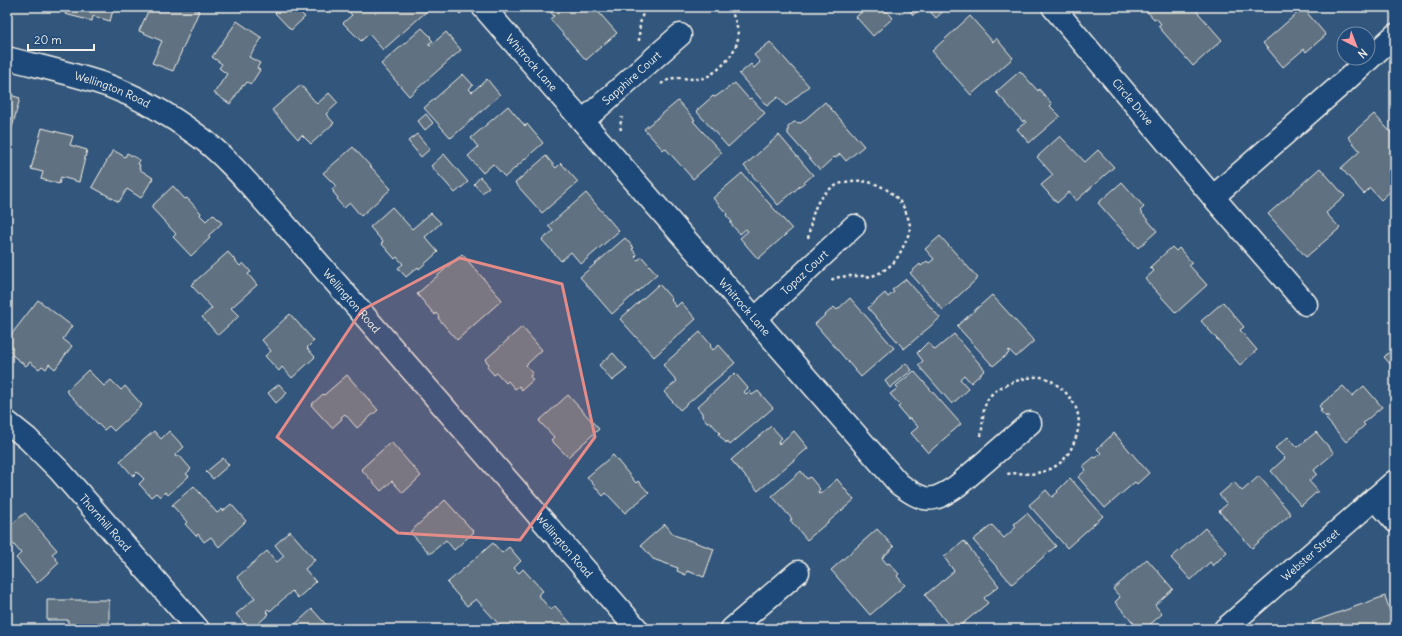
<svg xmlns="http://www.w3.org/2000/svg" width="1402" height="636" viewBox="0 0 1402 636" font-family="Delius,sans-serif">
<rect width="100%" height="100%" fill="#33567c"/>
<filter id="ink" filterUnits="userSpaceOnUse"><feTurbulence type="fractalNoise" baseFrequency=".025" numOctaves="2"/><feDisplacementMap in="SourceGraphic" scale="8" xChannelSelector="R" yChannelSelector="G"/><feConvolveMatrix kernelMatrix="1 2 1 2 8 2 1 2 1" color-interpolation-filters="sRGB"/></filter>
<g filter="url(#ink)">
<!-- building -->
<g fill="#617281" stroke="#f4f1e8">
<path d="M67,7H114L110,21L93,16L92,21L65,14Z"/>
<path d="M150,7H190L199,11L173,71L152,63L162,41L139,31Z"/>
<path d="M281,7H295L305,17L291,30L275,13Z"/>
<path d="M354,7H424L427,11L383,50L369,34L361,41L343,23L352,15L349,12Z"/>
<path d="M546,7H594L617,33L586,60L550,19L554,16Z"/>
<path d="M607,7H618L612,13Z"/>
<path d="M867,7H883L893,18L873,36L856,17Z"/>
<path d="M907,7H922L913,15Z"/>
<path d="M926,7H948L936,18Z"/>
<path d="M1143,7H1193L1222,40L1193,66L1158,26L1161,24L1156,18L1154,19Z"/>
<path d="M1303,8L1326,35L1306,52L1304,49L1283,67L1263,43Z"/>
<path d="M970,16L993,42L996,38L1013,58L971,95L932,51Z"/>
<path d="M237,21L262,38L249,57L260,63L257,68L260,70L251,84L247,82L244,86L243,85L230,104L214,93L227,74L219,68L222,64L212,57Z"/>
<path d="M422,28L431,37L430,38L433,41L428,44L430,46L446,32L461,50L409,96L381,64Z"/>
<path d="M770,42L809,86L786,106L778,97L767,106L739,74L751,64L754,68L760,62L754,55Z"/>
<path d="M1020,71L1038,91L1039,89L1052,104L1050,106L1060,116L1029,143L1017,129L1026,122L1024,120L1023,122L996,92Z"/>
<path d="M463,74L473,85L469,89L472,92L487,79L500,95L451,138L424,108Z"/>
<path d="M735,83L749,99L751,98L765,113L728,147L696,111L713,96L715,97Z"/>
<path d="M301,85L317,104L329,93L338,103L326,114L334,123L311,144L302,135L298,139L272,110Z"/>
<path d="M7,94L20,98L8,143H7Z"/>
<path d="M678,101L695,120L693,121L722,153L693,179L665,148L663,150L644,129Z"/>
<path d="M825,102L864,146L846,161L840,154L835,158L834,157L820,170L788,134V127L794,122L801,123Z"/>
<path d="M508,106L525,126L527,124L543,143L505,177L493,164L483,173L468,156L478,147L471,138Z"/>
<path d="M426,114L433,123L425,130L418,121Z"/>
<path d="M1374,114L1395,137V165L1388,171L1395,178V187L1381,200L1370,188L1364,194L1341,168L1360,151L1348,137Z"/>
<path d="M42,128L73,136L70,145L87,150L79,182L61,177L59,184L41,179L43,172L31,169Z"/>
<path d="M417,134L430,149L421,157L408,141Z"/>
<path d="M779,135L813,175L778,205L744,166Z"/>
<path d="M1060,136L1085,162L1098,150L1114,167L1076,201L1069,192L1057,203L1041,185L1053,175L1037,157Z"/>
<path d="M353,147L391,189L361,216L350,203L344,208L337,200L338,198L333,192H334L332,189L336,186L323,173Z"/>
<path d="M113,150L125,157L127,153L140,160L138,164L140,165L139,169L153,178L141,198L127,189L119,202L92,187Z"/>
<path d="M444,154L468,182L455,193L431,166Z"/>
<path d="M546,156L556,168L561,163L578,182L542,213L515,183Z"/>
<path d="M1320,168L1345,196L1326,213L1340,228L1306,257L1268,214Z"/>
<path d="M742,173L792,229L758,259L740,238L748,231L746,229L740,234L730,223L732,222L726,215L727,214L713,198Z"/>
<path d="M480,177L489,187L482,193L474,184Z"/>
<path d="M1122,182L1144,207L1140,211L1157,231L1138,248L1098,203Z"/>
<path d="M173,186L185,199L187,198L201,213L200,215L206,221L213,214L222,223L208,236L210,238L191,256L173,237L176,234L151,207Z"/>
<path d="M586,193L619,231L581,264L571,252L561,261L542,240L553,231L548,226Z"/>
<path d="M392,207L412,229L431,213L441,223L425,237L438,252L419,269L418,267L406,277L398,268L403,264L397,257L395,259L381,243L383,242L370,227Z"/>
<path d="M940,236L978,278L943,310L910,273L920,264L921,266L927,261L929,263L934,259L925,249Z"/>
<path d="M625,238L634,248L632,249L637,255L635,257L638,260L642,257L657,274L612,314L580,277Z"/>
<path d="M1172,247L1176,251L1179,248L1192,263L1189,265L1207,285L1176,313L1145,279L1154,271L1150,267Z"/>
<path d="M228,252L240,266L243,263L251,272L248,274L257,285L231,308L239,316L218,335L202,317L212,308L191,285Z"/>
<path d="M462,254L502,300L457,340L438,318L439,317L436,313L435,315L417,294Z"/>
<path d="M906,279L940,318L904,349L868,308L885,293L888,297L894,292L892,290Z"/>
<path d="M659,284L672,299L671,300L676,307L681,302L696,319L654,357L620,319Z"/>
<path d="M992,295L1034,341L1016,357L1009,350L1008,351L1009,353L993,366L957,326Z"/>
<path d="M850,298L894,348L861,377L815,324L834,307L837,310Z"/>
<path d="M38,300L72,326L63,339L72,346L55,369L49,364L46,369L42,366L39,369L30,362L26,366L7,351V340Z"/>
<path d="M1223,302L1244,327L1240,330L1257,350L1240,365L1201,321Z"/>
<path d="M290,314L314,341L307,348L315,357L292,378L282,367L279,371L265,356L271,351L262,340Z"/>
<path d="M522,327L542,350L526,365L533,373L530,376L533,380L522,390L519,386L515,389L508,381L506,383L497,373L494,375L487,367L489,364L485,360Z"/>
<path d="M700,332L711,345L710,346L713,350L719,345L735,363L680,410L664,392L677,381L663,365Z"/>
<path d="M954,334L985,370L971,383L964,375L960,379L969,389L952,404L918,365L923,361L917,353L928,342L935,350Z"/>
<path d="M1395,347V374L1390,368L1392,366L1384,357Z"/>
<path d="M613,353L627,369L612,381L599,365Z"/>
<path d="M906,363L912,370L890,388L885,381Z"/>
<path d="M88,370L104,386L111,380L121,390L125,386L142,405L114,431L109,426L104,430L66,391Z"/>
<path d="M914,371L961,424L928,453L911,433L918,427L910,418L908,419L898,407L900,405L890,394L898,388L896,386Z"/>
<path d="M735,373L748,388L744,392L746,394L749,391L752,395L758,391L773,408L730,445L727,441L726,443L718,434L720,433L710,422H707L702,416V413L697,407Z"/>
<path d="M347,375L378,410L357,428L345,414L341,417L342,419L332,428L311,405L323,394L324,395Z"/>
<path d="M279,384L287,393L276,403L268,393Z"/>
<path d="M1343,386L1352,396L1364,386L1382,407L1363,423L1365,425L1346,442L1326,419L1329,417L1327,415L1326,417L1320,411L1322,410L1319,406Z"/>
<path d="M568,395L599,429L568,457L551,440L554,437L539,421Z"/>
<path d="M771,426L782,438L778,441L779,444L794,431L808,448L758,491L731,460Z"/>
<path d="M154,431L161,439L169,431L184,447L175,455L176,457L179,455L191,469L186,474L189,476L168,495L165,492L160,497L156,493L151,497L139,484L144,479L137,472L133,476L120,461Z"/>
<path d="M1316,432L1334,453L1314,470L1317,474L1309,481L1318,491L1301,506L1271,471L1285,458L1275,448L1288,437L1298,447Z"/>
<path d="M1114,433L1149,473L1137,484L1135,482L1105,508L1078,477L1086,470L1083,466L1094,457L1096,458L1101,453L1097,449Z"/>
<path d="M391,442L421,476L403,493L392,481L381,491L361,469Z"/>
<path d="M613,455L636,483L638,481L649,493L625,513L606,493L603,496L587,477Z"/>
<path d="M223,458L229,465L213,479L206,472Z"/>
<path d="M801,471L807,479L810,477L820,489L818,492L820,494L837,479L854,500L807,540L790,520L792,519L772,496Z"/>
<path d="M1259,476L1291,514L1252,548L1219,511L1227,504L1219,495L1234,482L1242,491Z"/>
<path d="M1070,478L1103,516L1067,548L1029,505L1046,490L1052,497L1058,492L1057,491Z"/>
<path d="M194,486L217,513L222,509L223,511L231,504L246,521L219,547L211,537L204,542L198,534L196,536L185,524L187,522L172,505Z"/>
<path d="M445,500L474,532L454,550L446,540L430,554L410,532Z"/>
<path d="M25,513L57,550L52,554L59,563L37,583L16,558L21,553L7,537V528Z"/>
<path d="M1027,513L1056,546L1012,584L973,540L992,525L1004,538L1016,527L1014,524Z"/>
<path d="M665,524L674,535L714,549L704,577L687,571L686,575L677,571L678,568L653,559L641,545Z"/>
<path d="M1205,528L1227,552L1213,566L1210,562L1191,580L1171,558Z"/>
<path d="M877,529L894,547L882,558L887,564L889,563L899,574L897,576L905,585L870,615L831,570Z"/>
<path d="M290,531L315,560L305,569L316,582L298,598L292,591L270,611L268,609L266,611L269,614L252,629H249L236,614L255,598L237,577L267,551L277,562L284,556L275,545Z"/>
<path d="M964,541L999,586L984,598L988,603L956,629H952L925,595L954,571L944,557Z"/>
<path d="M493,543L502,553L509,547L521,561L514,568L519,573L523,569L543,591L538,595L551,610L555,606L576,629H503L476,599L467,606L447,583Z"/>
<path d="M1147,559L1173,589L1155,605L1162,614L1145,629H1139L1115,602L1120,597L1113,589Z"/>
<path d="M1385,596L1394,624L1381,629H1315L1312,622Z"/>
<path d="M47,600H109V624H98V629H68V620H47Z"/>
<path d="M312,609L330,629H290Z"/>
</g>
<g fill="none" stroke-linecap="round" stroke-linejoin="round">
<!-- minor casing -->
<g stroke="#f4f1e8" stroke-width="25">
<g id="minor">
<path id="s1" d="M483,7L899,484C924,502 931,504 957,486L1030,423"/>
<path id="s2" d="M1053,7L1213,197L1306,304"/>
<path id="s3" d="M7,58C41,67 76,74 109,86C141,98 170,115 197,135C229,158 255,192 282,221L637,629"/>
<path id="s4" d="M583,121L680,35"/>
<path d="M1213,197L1344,82L1395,35"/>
<path id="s5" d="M755,319L854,226"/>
<path id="s6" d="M7,422L27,438L60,471L198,629"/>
<path d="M1375,498L1395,521"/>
<path d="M732,629L798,572"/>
<path id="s7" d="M1225,629L1395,481"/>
</g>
</g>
<!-- path -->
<g stroke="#f4f1e8" stroke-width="2.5" stroke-dasharray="3 3" stroke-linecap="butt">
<path d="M455,7L462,15"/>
<path d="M639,41C639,29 640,18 646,7"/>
<path d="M661,84C666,81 672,77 678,78C688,78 696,81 706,77C720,71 737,52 738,37C738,26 734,16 729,7"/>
<path d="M621,130L620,126L622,117"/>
<path d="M808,238C811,225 812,209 821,198C843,169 890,179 905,210C907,215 910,222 910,227C910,233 906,240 904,245C901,251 898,258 893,263C888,268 879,274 872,276C870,277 866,276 863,276C852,276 841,275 831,280"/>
<path d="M981,436C983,426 982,413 986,403C990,393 999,388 1008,384C1018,380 1031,376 1041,377C1049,378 1056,384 1062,389C1081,407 1083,424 1072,447C1068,455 1062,463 1054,467C1049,470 1042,472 1037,473C1027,475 1017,472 1007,474"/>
</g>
<!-- minor -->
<use href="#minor" stroke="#1f4a7a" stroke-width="22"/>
</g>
</g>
<!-- marked area -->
<path fill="#e58c88" fill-opacity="0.2" stroke="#e58c88" stroke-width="3" stroke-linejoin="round" d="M460,258L562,284L595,437L520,540L398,533L277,437L362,310Z"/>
<g text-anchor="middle" stroke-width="3.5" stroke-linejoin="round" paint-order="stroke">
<!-- street labels -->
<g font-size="11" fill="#f4f1e8" stroke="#1f4a7a">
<text dy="4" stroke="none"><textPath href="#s1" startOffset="74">Whitrock Lane</textPath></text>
<text dy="4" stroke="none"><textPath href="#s4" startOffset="65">Sapphire Court</textPath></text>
<text dy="4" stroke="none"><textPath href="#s3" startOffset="110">Wellington Road</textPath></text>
<text dy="4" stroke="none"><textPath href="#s2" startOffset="124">Circle Drive</textPath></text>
<text dy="4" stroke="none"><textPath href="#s5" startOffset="68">Topaz Court</textPath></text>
<text dy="4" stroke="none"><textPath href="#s3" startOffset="434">Wellington Road</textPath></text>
<text dy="4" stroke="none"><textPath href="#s1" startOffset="398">Whitrock Lane</textPath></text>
<text dy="4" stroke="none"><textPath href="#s6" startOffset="141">Thornhill Road</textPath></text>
<text dy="4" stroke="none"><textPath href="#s3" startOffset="758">Wellington Road</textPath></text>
<text dy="4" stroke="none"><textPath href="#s7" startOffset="113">Webster Street</textPath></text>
</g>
</g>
<!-- margin -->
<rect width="1402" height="636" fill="none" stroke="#1f4a7a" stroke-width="24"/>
<rect x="12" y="12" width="1378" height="612" fill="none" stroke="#f4f1e8" stroke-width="1.5" filter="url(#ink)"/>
<!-- north arrow -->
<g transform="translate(1356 46) rotate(138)"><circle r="19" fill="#1f4a7a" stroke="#748da6"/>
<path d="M0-3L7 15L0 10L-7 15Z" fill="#ff9aa2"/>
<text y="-6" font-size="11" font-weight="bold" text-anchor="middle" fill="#f4f1e8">N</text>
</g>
<!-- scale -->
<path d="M28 44v6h66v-6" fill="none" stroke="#f4f1e8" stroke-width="2"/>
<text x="34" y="44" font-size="12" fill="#f4f1e8" stroke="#1f4a7a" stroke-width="3" paint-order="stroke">20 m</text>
</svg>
